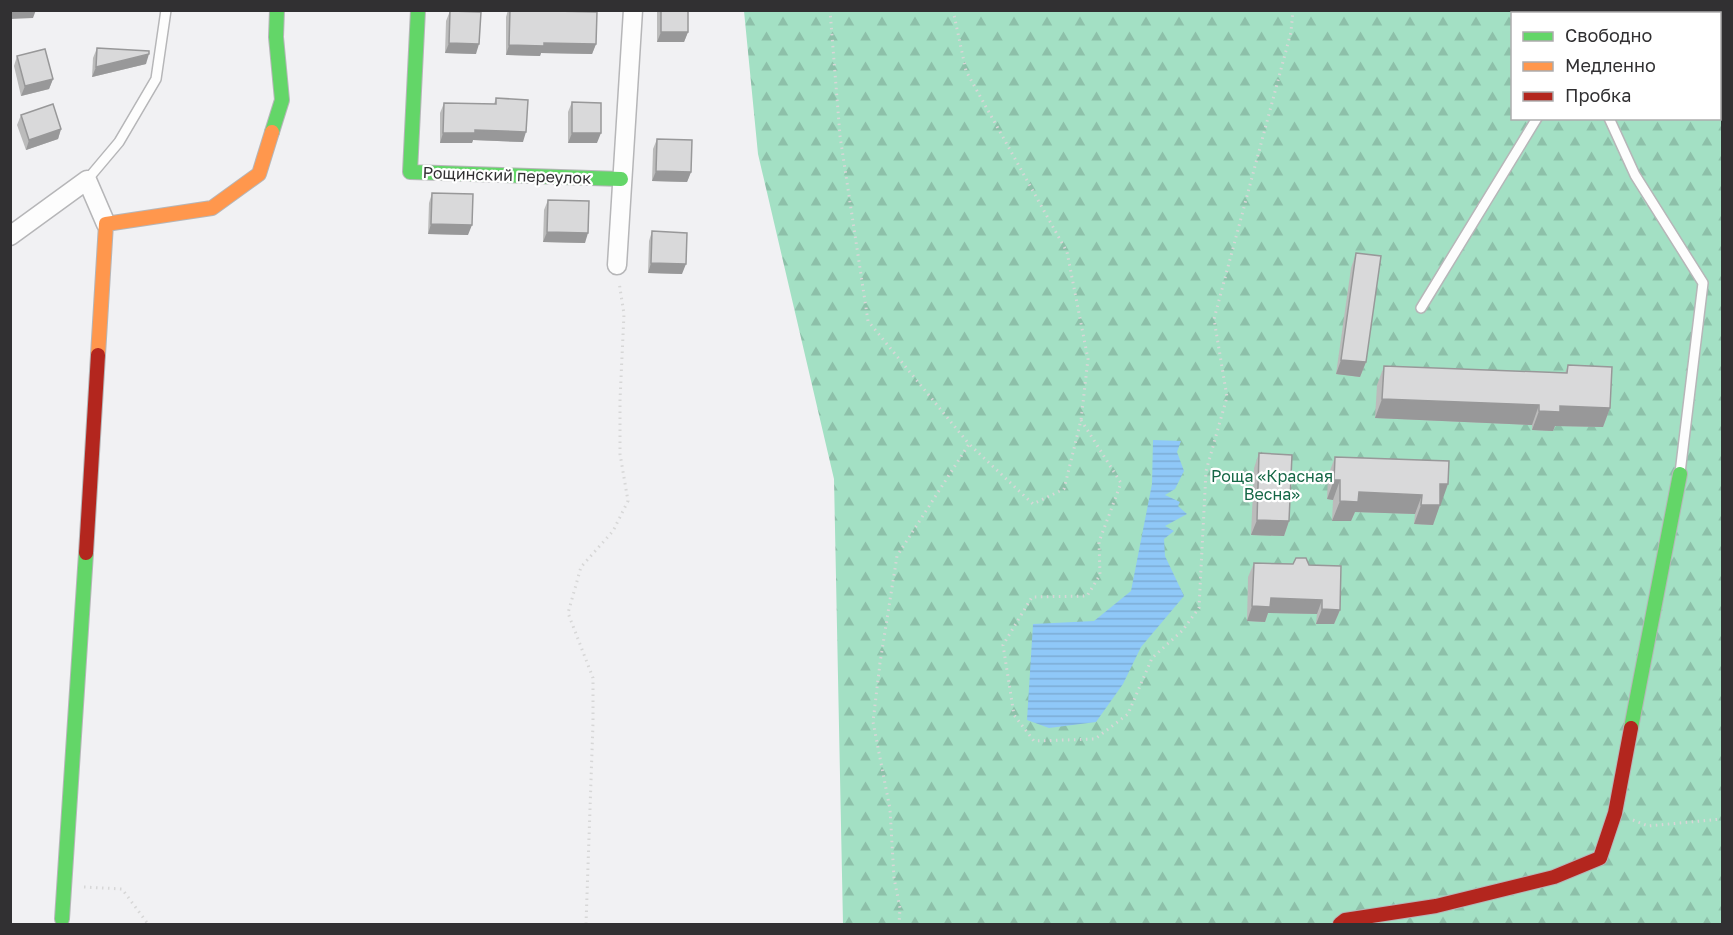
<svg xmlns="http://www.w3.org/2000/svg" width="1733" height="935" viewBox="0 0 1733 935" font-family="'Golos Text',sans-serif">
<defs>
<pattern id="forest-firs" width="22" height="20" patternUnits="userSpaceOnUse" patternTransform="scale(1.5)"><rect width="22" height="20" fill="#a3e0c4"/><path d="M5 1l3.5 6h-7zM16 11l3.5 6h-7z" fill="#8dc0a9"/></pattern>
<pattern id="water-rules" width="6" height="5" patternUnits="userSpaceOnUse" patternTransform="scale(1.5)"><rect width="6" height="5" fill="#8fc8f8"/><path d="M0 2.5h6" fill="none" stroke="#7cacd5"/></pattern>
</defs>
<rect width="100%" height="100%" fill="#f1f1f3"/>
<!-- forest -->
<path fill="url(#forest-firs)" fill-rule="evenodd" d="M744,11H1722V924H843L834,479L758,154ZM1512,14H1720V118H1512Z"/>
<!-- water -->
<path fill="url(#water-rules)" d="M1153,440L1181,441L1177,452L1184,471L1175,489L1165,495L1180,502L1178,506L1187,514L1165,526L1174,531L1164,539L1165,556L1184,596L1141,647L1123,684L1096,722L1049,728L1027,720L1033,624L1094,621L1131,591L1152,484Z"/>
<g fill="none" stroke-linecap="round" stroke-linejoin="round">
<!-- lane casing -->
<g stroke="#b6b6b8" stroke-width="12">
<g id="lane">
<path d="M1601,14L1603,10"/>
<path d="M1609,118L1635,175L1703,283L1680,473"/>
<path d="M87,180L119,142L156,79L166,10"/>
<path d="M1421,308L1537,118"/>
</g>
</g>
<!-- street casing -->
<g stroke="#b6b6b8" stroke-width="21">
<g id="street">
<path d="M10,236L87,180L106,224"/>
<path d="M617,265L633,10"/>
</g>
</g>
<!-- fast casing -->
<g stroke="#b6b6b8" stroke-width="16">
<g id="fast">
<path d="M418,10L410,172L621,179"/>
<path d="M272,132L282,100L276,37L277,10"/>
<path d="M1631,728L1680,474"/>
<path d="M62,919L86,553"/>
</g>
</g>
<!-- slow casing -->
<g stroke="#b6b6b8" stroke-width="16">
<path id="slow" d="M98,355L106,224L212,208L259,174L272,132"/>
</g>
<!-- jam casing -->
<g stroke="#b6b6b8" stroke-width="16">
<g id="jam">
<path d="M86,553L98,355"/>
<path d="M1340,924L1345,920L1436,906L1554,877L1600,858L1615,813L1631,728"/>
</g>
</g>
<!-- path -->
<g stroke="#d7d7d7" stroke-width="3" stroke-dasharray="1.5 4.5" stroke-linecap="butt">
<path d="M830,10L840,136L868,321L969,444L897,556L880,663L873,722L890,809L894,878L900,908L899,924"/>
<path d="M953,10L966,71L1067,252L1088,359L1081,420L1064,489L1033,504L969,444"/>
<path d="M1081,420L1121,483L1099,542L1100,575L1087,596L1032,597L1003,645L1014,715L1034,741L1095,739L1128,714L1152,658L1182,631L1199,608L1206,471L1227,397L1214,319L1291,32L1293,10"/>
<path d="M1633,820L1648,826L1722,819"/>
<path d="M84,887L122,889L148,924"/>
<path d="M586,924L593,723V678L568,613L581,567L613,531L628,501L620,454V400L624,314L619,282"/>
</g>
<!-- lane -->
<use href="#lane" stroke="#fdfdfd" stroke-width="9"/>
<!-- street -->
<use href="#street" stroke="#fdfdfd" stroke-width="18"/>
<!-- fast -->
<use href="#fast" stroke="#63d668" stroke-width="14"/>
<!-- slow -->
<use href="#slow" stroke="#ff974d" stroke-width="14"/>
<!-- jam -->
<use href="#jam" stroke="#b3261e" stroke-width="14"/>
</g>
<!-- wall -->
<g fill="#bbb">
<path d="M508,10H557L596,44L592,54L541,53L540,56L506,55V17Z"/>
<path d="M657,10H688V32L684,42H657Z"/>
<path d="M450,11L476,54L445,53L446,21Z"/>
<path d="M97,48L146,64L92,77L93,58Z"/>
<path d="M17,56L53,79L49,89L21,96L14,66Z"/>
<path d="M496,98L523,142L473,140L472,143H440V113L444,103L494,104Z"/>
<path d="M572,102L597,143H568V112Z"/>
<path d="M21,115L61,129L58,139L26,150L17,125Z"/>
<path d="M657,139L691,172L687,182L652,181L653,149Z"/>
<path d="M432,193L468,235L428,234L429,203Z"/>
<path d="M548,200L585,243L543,242L544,210Z"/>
<path d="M652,231L682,274L648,273L649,241Z"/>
<path d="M1356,253L1366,362L1360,377L1336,374L1351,268Z"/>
<path d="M1568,365L1610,408L1603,427L1555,426L1553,431L1532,430V425L1375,418L1377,385L1384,366L1565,373Z"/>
<path d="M1259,453L1289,521L1284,536L1251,535L1254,468Z"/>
<path d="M1335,457L1441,504H1440L1433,525L1414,524L1415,514L1355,512L1351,521H1332L1333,500L1327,499L1328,476Z"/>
<path d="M1254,563L1309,565L1340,610L1334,624H1316L1317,614L1268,613L1265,622L1247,621L1248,577Z"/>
</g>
<!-- shaded-wall -->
<g fill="#989899">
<path d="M10,10H36L33,18L10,19Z"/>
<path d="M661,32H688L684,42H657Z"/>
<path d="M449,43L479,44L476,54L445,53Z"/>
<path d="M544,43L596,44L592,54L541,53L540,56L506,55L509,45Z"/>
<path d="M149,54L146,64L92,77L96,67Z"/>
<path d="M53,79L49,89L21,96L25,86Z"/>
<path d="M61,129L58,139L26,150L29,140Z"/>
<path d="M475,130L526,132L523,142L473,140L472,143H440L443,133Z"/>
<path d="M572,133H601L597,143H568Z"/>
<path d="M656,171L691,172L687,182L652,181Z"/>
<path d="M431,224L472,225L468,235L428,234Z"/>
<path d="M547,232L588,233L585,243L543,242Z"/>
<path d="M651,263L686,264L682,274L648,273Z"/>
<path d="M1341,360L1366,362L1360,377L1336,374Z"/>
<path d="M1382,399L1539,405L1532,425L1375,418Z"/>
<path d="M1560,406L1610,408L1603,427L1555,426L1553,431L1532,430L1539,411Z"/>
<path d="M1334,480H1340L1333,500L1327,499Z"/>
<path d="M1440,484H1448L1441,504L1433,503Z"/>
<path d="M1359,492L1422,495L1415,514L1355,512L1351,521H1332L1340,501Z"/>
<path d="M1421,505H1440L1433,525L1414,524Z"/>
<path d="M1257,520L1289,521L1284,536L1251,535Z"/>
<path d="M1271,598L1322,600L1317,614L1268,613L1265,622L1247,621L1252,606Z"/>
<path d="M1322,609L1340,610L1334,624H1316Z"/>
</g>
<!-- building -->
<g fill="#d9d9da" stroke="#989899" stroke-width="1.5">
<path d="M510,10L597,12L596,44L544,43V46L509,45Z"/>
<rect x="661" y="10" width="27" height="22"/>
<path d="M450,11L481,12L479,44L449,43Z"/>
<path d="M97,48L149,51V54L96,67Z"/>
<path d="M45,49L53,79L25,86L17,56Z"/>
<path d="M496,98L528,100L526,132L475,130V133H443L444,103L496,104Z"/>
<path d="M572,102L601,103V133H572Z"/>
<path d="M53,104L61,129L29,140L21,115Z"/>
<path d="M657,139L692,140L691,172L656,171Z"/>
<path d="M432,193L473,194L472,225L431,224Z"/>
<path d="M548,200L589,201L588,233L547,232Z"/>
<path d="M652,231L687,233L686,264L651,263Z"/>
<path d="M1356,253L1381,256L1366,362L1341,360Z"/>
<path d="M1568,365L1612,367L1610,408L1560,406V412L1539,411V405L1382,399L1384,366L1567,373Z"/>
<path d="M1259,453L1292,455L1289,521L1257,520Z"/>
<path d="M1335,457L1449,461L1448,484H1440V505H1421L1422,495L1359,492L1358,502L1340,501V480H1334Z"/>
<path d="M1296,558H1306L1309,565L1341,566L1340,610L1322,609V600L1271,598L1270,607L1252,606L1254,563L1293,564Z"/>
</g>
<g text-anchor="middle" stroke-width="4.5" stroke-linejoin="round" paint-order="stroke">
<!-- street labels -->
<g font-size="16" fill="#313032" stroke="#fff">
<text transform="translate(507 175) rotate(2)" y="6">Рощинский переулок</text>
</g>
<!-- park labels -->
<g font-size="16" fill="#156746" stroke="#fff">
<text x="1272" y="482">Роща «Красная<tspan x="1272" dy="18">Весна»</tspan></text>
</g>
</g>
<!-- border -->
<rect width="1733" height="935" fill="none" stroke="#313032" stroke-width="24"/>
<!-- legend -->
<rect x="1511" y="12" width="210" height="108" fill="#ffffff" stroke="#adacad" stroke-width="1.5"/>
<rect x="1523" y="32" width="30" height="9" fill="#63d668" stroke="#adacad" stroke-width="1.5"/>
<text x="1565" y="42" font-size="18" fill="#313032">Свободно</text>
<rect x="1523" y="62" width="30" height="9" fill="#ff974d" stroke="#adacad" stroke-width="1.5"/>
<text x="1565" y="72" font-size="18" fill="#313032">Медленно</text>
<rect x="1523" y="92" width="30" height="9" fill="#b3261e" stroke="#adacad" stroke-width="1.5"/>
<text x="1565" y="102" font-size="18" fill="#313032">Пробка</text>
</svg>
